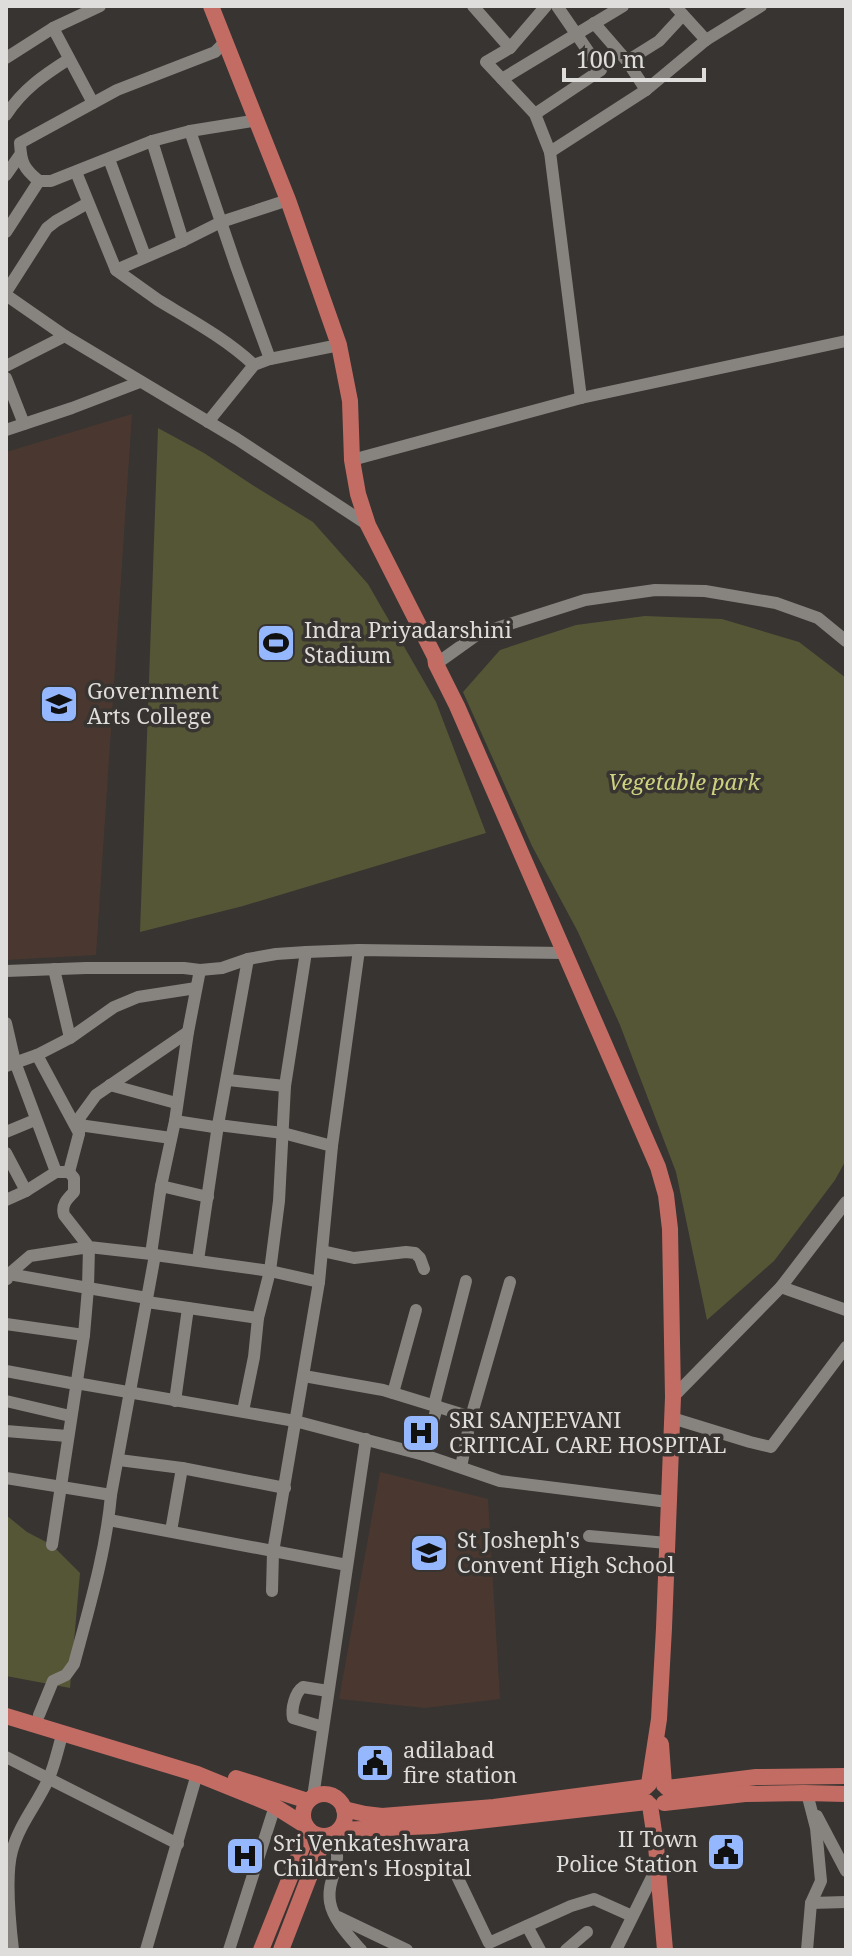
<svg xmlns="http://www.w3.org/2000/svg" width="852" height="1956" viewBox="0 0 852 1956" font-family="'Noto Serif',serif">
<rect width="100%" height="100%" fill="#373431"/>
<!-- education -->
<g fill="#4a3830">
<path d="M132,414L96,955L6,960V452Z"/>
<path d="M380,1472L488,1499L500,1699L425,1708L339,1699Z"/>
</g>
<!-- green -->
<g fill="#545636">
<path d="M158,428L204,453L254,486L313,522L368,584L436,702L486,833L243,906L140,932Z"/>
<path d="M645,616L722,619L799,642L846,678V1160L835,1180L774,1261L707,1320L676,1172L620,1025L578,932L532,846L463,692L500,650L576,625Z"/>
<path d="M6,1515L27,1532L52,1545L80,1573L70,1688L6,1676Z"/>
</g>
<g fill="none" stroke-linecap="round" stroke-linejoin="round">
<!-- minor -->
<g stroke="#878480" stroke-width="12">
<path d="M473,6L510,48L486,62L535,114L550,152L581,398"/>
<path d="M675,6L706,40"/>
<path d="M594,23L627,61L646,90"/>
<path d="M53,28L93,103"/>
<path d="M510,48L546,6"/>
<path d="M6,58L53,28L100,6"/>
<path d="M627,61L659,41L683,15"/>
<path d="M502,79L623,6"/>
<path d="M535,114L601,70L557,6"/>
<path d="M6,115C23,89 44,75 69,59"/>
<path d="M258,120L190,131L236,266L270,359"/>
<path d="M190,131L152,141L51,181H39C24,169 21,163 20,143L117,90L215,52L226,41"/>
<path d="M152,141L183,241"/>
<path d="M550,152L646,90L706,40L761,6"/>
<path d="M109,159L145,256"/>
<path d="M76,172L116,270"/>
<path d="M6,175L20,155"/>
<path d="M6,232L39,181"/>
<path d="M6,292L47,228L56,221L88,203"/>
<path d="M6,295L65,336L237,439L368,525"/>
<path d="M254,365C225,338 191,320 158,300C144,290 130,280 116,270L183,241L221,222L288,200"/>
<path d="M6,366L65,336"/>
<path d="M6,378L24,424"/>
<path d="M208,422L254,365L270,359L339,345"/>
<path d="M6,430L72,408L140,382"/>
<path d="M352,460L581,398L846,341"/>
<path d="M436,664L478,634L585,600L655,590L705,591L776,603L818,618L846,641"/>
<path d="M54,969L70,1038"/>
<path d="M6,971L86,968H184L200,970L222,968L248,959L276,954L306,952L359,950L565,953"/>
<path d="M6,1023L15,1062L56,1172"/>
<path d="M37,1055L79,1133"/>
<path d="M6,1066L37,1055L70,1038L114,1007L138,997L196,988"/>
<path d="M228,1080L285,1086"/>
<path d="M110,1085L176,1103"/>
<path d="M175,1121L214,1127L218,1125L283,1133L332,1146"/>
<path d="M79,1125L171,1138"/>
<path d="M6,1132L35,1120"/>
<path d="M6,1153L26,1191"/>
<path d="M69,1172L79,1134L80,1117L96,1095L188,1032"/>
<path d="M161,1186L208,1197"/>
<path d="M6,1200L26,1191L56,1172H69L74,1178V1192C67,1199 61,1205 64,1215L89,1247L151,1254L161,1186L175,1121L188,1032L200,970"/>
<path d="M322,1251L354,1258L406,1252L415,1253L420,1258L424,1269"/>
<path d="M155,1255L270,1271L319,1282"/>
<path d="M198,1260L218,1125L248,959"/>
<path d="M9,1274L88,1288L84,1335L52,1545"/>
<path d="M7,1279L9,1274L30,1256L89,1247L88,1288L147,1298"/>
<path d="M781,1287L846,1310"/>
<path d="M147,1302L258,1318"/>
<path d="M6,1324L84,1335"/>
<path d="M6,1371L76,1384"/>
<path d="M304,1376L383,1390L471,1417"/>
<path d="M76,1383L295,1421L424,1455L500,1481L668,1502"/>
<path d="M393,1393L416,1310"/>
<path d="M673,1397L781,1287L846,1202"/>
<path d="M6,1401L70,1416"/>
<path d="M175,1401L188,1308"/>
<path d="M243,1411L254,1357L258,1318L270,1271L279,1201L285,1086L306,952"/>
<path d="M672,1418L750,1442L771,1447L846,1347"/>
<path d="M6,1431L67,1436"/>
<path d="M424,1455L437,1407L435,1401L466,1281"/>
<path d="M119,1460L182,1468L285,1488"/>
<path d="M461,1467L471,1417L510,1282"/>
<path d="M6,1478L111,1495"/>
<path d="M109,1520L347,1565"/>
<path d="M171,1531L182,1468"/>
<path d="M589,1536L667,1543"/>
<path d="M272,1591L273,1552L319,1282L332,1146L359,950"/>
<path d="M39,1715L53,1681L66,1675L74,1664C89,1608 106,1552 111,1495L155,1255L151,1254"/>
<path d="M323,1727L293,1718C291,1709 295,1692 303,1687L328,1691"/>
<path d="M6,1757L178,1844"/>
<path d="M313,1797L366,1439"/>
<path d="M817,1816L846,1871"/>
<path d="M331,1835C347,1865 326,1875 330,1902C333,1920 350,1937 361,1950"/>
<path d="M454,1870L489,1943L571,1906L594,1899L632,1916"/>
<path d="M811,1903L846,1902"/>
<path d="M338,1917L407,1950"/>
<path d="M527,1926L540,1950"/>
<path d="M13,1950C10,1924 5,1876 12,1851C19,1825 37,1804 48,1780C55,1765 58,1748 63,1732"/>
<path d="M146,1950L197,1774"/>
<path d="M229,1950L275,1806"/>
<path d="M566,1950L587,1932"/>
<path d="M616,1950L658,1865"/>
<path d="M807,1950L811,1903L821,1881L816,1828L809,1801"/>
</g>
<!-- major -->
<g stroke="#c36c64" stroke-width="16">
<path d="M211,6L288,200L339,345L350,401L352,460L358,494L368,525L435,657L436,664L457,706L658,1167L666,1195L670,1229L673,1397L664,1628L659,1719L649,1784"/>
<path d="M6,1716L197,1774L271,1804L306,1826"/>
<path d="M661,1744L664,1785"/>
<path d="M236,1778L308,1801"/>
<path d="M667,1788L756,1777L846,1776"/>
<circle cx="324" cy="1815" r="21"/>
<path d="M664,1803L745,1794L804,1793L846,1794"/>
<path d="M650,1805L656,1846L665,1950"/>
<path d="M344,1809L365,1814L382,1816L494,1807L646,1787"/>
<path d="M339,1830L434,1826L647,1802"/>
<path d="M261,1950L309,1830"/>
<path d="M281,1950L325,1836"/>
</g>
</g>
<!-- icons -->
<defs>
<g id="stadium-square" transform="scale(2)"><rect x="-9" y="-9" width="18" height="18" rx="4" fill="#94b7fd" stroke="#373431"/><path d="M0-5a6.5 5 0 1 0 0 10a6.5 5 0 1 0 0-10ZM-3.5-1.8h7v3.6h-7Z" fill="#111"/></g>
<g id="university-square" transform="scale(2)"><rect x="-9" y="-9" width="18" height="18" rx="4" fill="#94b7fd" stroke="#373431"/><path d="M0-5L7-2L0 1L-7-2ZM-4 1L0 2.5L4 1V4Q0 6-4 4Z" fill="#111"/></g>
<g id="hospital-square" transform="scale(2)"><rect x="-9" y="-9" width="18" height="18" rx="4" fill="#94b7fd" stroke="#373431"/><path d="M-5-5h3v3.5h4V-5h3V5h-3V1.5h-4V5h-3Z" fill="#111"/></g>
<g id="school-square" transform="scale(2)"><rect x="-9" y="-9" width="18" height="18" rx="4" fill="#94b7fd" stroke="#373431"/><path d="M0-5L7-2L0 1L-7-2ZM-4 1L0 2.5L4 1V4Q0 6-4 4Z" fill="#111"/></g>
<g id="civic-square" transform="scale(2)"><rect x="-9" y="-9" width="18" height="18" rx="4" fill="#94b7fd" stroke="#373431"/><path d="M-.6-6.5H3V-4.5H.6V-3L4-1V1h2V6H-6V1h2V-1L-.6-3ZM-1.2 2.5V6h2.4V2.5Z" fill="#111"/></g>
</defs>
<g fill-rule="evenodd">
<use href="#stadium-square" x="276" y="643"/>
<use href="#university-square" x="59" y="704"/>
<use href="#hospital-square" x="421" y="1433"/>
<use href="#school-square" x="429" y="1553"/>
<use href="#civic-square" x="375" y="1763"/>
<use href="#civic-square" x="726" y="1852"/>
<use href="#hospital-square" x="245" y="1856"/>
</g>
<g text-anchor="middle" stroke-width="7" stroke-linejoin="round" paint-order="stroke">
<!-- poi labels -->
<g font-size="22" fill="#dfdddb" stroke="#373431" text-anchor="start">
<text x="304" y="638">Indra Priyadarshini<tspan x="304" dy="25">Stadium</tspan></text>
<text x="87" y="699">Government<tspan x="87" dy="25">Arts College</tspan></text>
<text x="449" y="1428">SRI SANJEEVANI<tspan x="449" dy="25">CRITICAL CARE HOSPITAL</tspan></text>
<text x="457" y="1548">St Josheph's<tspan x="457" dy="25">Convent High School</tspan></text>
<text x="403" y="1758">adilabad<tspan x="403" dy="25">fire station</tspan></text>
<text x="698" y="1847" text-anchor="end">II Town<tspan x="698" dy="25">Police Station</tspan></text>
<text x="273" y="1851">Sri Venkateshwara<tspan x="273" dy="25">Children's Hospital</tspan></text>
</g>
<!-- park labels -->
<g font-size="22" font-style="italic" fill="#ced17f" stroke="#373431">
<text x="684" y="790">Vegetable park</text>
</g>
</g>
<!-- border -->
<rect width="852" height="1956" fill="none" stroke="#dfdddb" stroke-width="16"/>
<!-- scale -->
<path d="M564 68v12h140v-12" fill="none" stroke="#dfdddb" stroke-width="4"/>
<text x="576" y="68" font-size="24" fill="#dfdddb" stroke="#373431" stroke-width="6" paint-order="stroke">100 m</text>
</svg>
